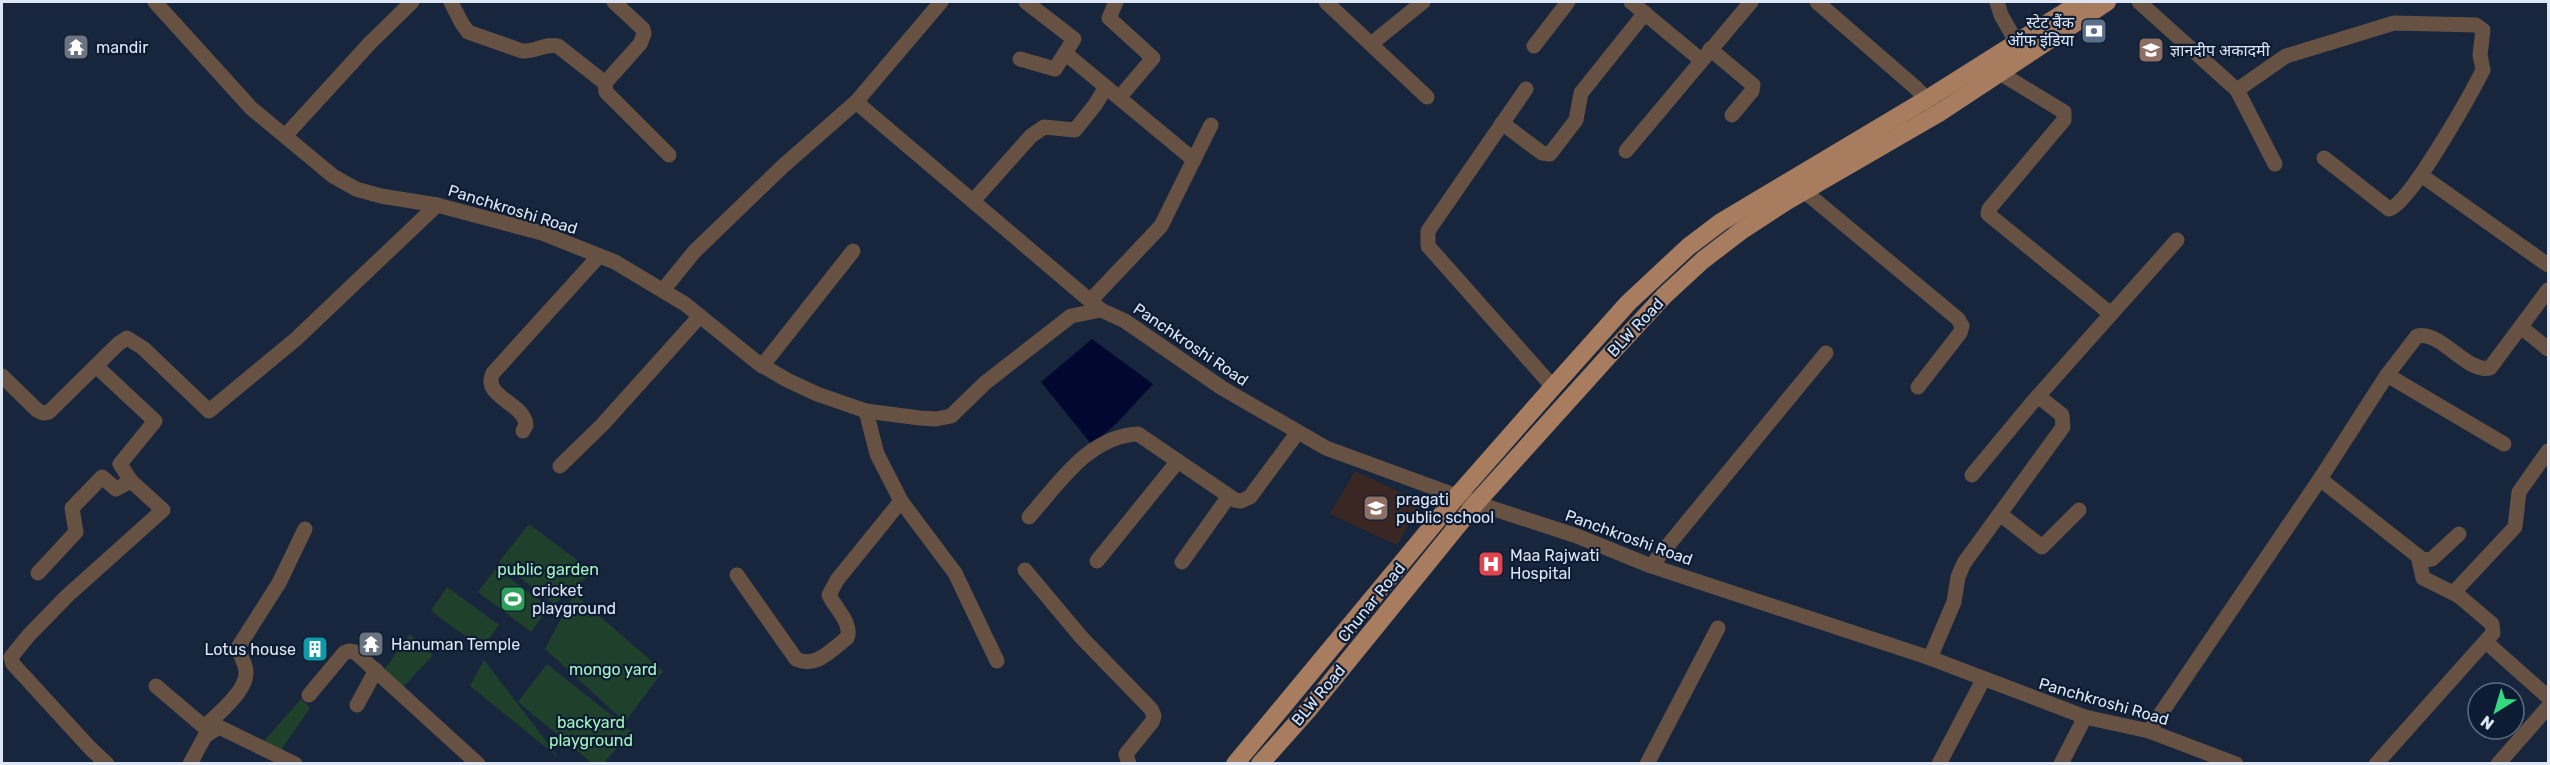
<svg xmlns="http://www.w3.org/2000/svg" width="2550" height="765" viewBox="0 0 2550 765" font-family="Rubik,'Noto Sans Devanagari',sans-serif">
<rect width="100%" height="100%" fill="#17263c"/>
<!-- education -->
<path fill="#3a2724" d="M1355,471L1421,502L1397,545L1330,514Z"/>
<!-- green -->
<g fill="#1f412b">
<path d="M529,524L593,572L554,604L499,562Z"/>
<path d="M496,568L549,607L531,632L478,592Z"/>
<path d="M447,587L499,625L482,648L431,611Z"/>
<path d="M574,594L663,671L625,722L545,649Z"/>
<path d="M410,634L433,655L403,687L384,670Z"/>
<path d="M484,660L559,758L470,686Z"/>
<path d="M547,664L631,731L604,763H592L518,702Z"/>
<path d="M301,699L310,708L281,750L264,741Z"/>
</g>
<!-- water -->
<path fill="#00082f" d="M1092,339L1153,384L1118,422L1092,445L1041,382Z"/>
<g fill="none" stroke-linecap="round" stroke-linejoin="round">
<!-- minor -->
<g stroke="#675143" stroke-width="15">
<path d="M155,2L251,108L333,176L356,189L381,196L437,205L542,233L615,262L685,304L758,363L787,380L817,394L866,411L920,418L936,419L951,416L985,383L1071,316L1101,310L1125,321L1222,388L1326,448L1476,503L1577,536L1651,566L1930,658L2085,717L2149,731L2236,764"/>
<path d="M451,2L461,22L468,32L522,51C535,52 546,43 558,46L605,83"/>
<path d="M614,2L643,29L644,34L640,44L605,83L606,92L669,155"/>
<path d="M1116,2L1109,18L1153,58L1119,98"/>
<path d="M1326,2L1427,97"/>
<path d="M1631,2L1701,60"/>
<path d="M1817,2L1916,88L1933,106"/>
<path d="M1997,2L2001,15L2022,52"/>
<path d="M2139,2L2237,90L2275,164"/>
<path d="M1371,44L1423,2"/>
<path d="M1534,46L1568,2"/>
<path d="M1710,49L1753,85L1752,91L1732,115"/>
<path d="M1065,53L1194,160"/>
<path d="M1020,59L1055,69L1074,39L1026,2"/>
<path d="M2000,73L2064,112V120L1989,209L1988,214L2111,314"/>
<path d="M1526,89L1428,231V246L1553,387"/>
<path d="M2237,90L2286,56L2394,23L2476,25L2483,30L2480,55L2483,70C2472,92 2408,207 2389,209L2324,158"/>
<path d="M856,102L1101,310"/>
<path d="M1502,123L1542,153L1550,154L1576,120L1581,93L1645,13"/>
<path d="M285,136L370,43L412,2"/>
<path d="M1626,151L1751,2"/>
<path d="M2421,175L2548,265"/>
<path d="M1804,191L1958,319L1962,326L1960,333L1918,387"/>
<path d="M973,201L1031,136L1044,127L1075,130L1095,105L1106,87"/>
<path d="M663,290L694,252L782,167L856,102L941,2"/>
<path d="M1090,301L1161,226L1211,125"/>
<path d="M2521,327L2548,349"/>
<path d="M96,366L155,421L120,464L131,481L163,510L67,596L29,635L11,657L13,664L90,748L107,764"/>
<path d="M762,366L853,251"/>
<path d="M2387,375L2504,444"/>
<path d="M2,376L37,410L43,413L49,412L118,344L127,338L143,348L209,411L296,339L437,205"/>
<path d="M866,411L877,454L901,501L955,573L997,661"/>
<path d="M523,431L526,425C525,403 481,397 493,373L599,256"/>
<path d="M560,466L603,424L700,316"/>
<path d="M1972,475L2031,404L2177,240"/>
<path d="M2320,479L2423,560L2432,559L2459,534"/>
<path d="M2000,514L2042,547L2079,510"/>
<path d="M1029,517C1059,483 1089,436 1138,434L1235,500L1241,501L1250,497L1298,432"/>
<path d="M2418,556L2423,578L2459,596"/>
<path d="M1097,561L1178,461"/>
<path d="M1182,562L1229,496"/>
<path d="M1651,566L1826,353"/>
<path d="M1025,570L1082,638L1151,709L1154,716L1152,722L1126,754L1129,764"/>
<path d="M38,573L76,532L72,508L102,477L116,489L131,481"/>
<path d="M737,575L796,659C816,669 832,649 847,638C853,624 835,608 829,595L837,580L901,501"/>
<path d="M2486,642L2548,697"/>
<path d="M1930,658L1954,602L1958,577L1964,563L2063,427L2062,415L2038,396"/>
<path d="M156,686L209,731"/>
<path d="M309,695L344,653L349,651L355,652L478,764"/>
<path d="M357,705L376,670"/>
<path d="M204,727C217,715 247,691 246,672C246,663 239,656 239,646L279,583L305,529"/>
<path d="M2149,731L2320,479L2387,375L2417,336C2442,331 2466,373 2490,368L2548,290"/>
<path d="M190,764L205,736L219,727L295,764"/>
<path d="M1647,764L1718,628"/>
<path d="M1939,764L1983,680"/>
<path d="M2061,764L2085,717"/>
<path d="M2376,764L2493,633L2492,624L2459,596L2457,589L2515,527L2519,492L2548,451"/>
<path d="M2498,764L2548,707"/>
</g>
<!-- major -->
<g stroke="#a77c5f" stroke-width="18">
<path d="M1235,764L1458,495L1553,387L1628,303L1688,247L1721,222L1927,99L2081,2"/>
<path d="M1260,764L1308,710L1476,503L1614,350L1664,296L1703,260L1741,231L1787,201L1939,113L2107,2"/>
</g>
</g>
<!-- icons -->
<defs>
<g id="bank-square" transform="scale(1.35)"><rect x="-9" y="-9" width="18" height="18" rx="4" fill="#5c6f8a" stroke="#0d1c32"/><path d="M-6-4H6V4H-6ZM0-2.3a2.3 2.3 0 1 0 0 4.6a2.3 2.3 0 1 0 0-4.6Z" fill="#fff"/></g>
<g id="temple-square" transform="scale(1.35)"><rect x="-9" y="-9" width="18" height="18" rx="4" fill="#6b7280" stroke="#0d1c32"/><path d="M0-6L5-2H3V0L6.5 2.5H4V6H1.5V3h-3V6H-4V2.5H-6.5L-3 0V-2H-5Z" fill="#fff"/></g>
<g id="school-square" transform="scale(1.35)"><rect x="-9" y="-9" width="18" height="18" rx="4" fill="#8d6e63" stroke="#0d1c32"/><path d="M0-5L7-2L0 1L-7-2ZM-4 1L0 2.5L4 1V4Q0 6-4 4Z" fill="#fff"/></g>
<g id="hospital-square" transform="scale(1.35)"><rect x="-9" y="-9" width="18" height="18" rx="4" fill="#e0444e" stroke="#0d1c32"/><path d="M-5-5h3v3.5h4V-5h3V5h-3V1.5h-4V5h-3Z" fill="#fff"/></g>
<g id="stadium-square" transform="scale(1.35)"><rect x="-9" y="-9" width="18" height="18" rx="4" fill="#2e9e5b" stroke="#0d1c32"/><path d="M0-5a6.5 5 0 1 0 0 10a6.5 5 0 1 0 0-10ZM-3.5-1.8h7v3.6h-7Z" fill="#fff"/></g>
<g id="building-square" transform="scale(1.35)"><rect x="-9" y="-9" width="18" height="18" rx="4" fill="#0f9aa8" stroke="#0d1c32"/><path d="M-4-6H4V6H1V3H-1V6H-4ZM-2.5-4.3h1.7v1.8h-1.7ZM.8-4.3h1.7v1.8H.8ZM-2.5-1h1.7V.8h-1.7ZM.8-1h1.7V.8H.8Z" fill="#fff"/></g>
</defs>
<g fill-rule="evenodd">
<use href="#bank-square" x="2094" y="31"/>
<use href="#temple-square" x="76" y="47"/>
<use href="#school-square" x="2151" y="50"/>
<use href="#school-square" x="1376" y="508"/>
<use href="#hospital-square" x="1491" y="564"/>
<use href="#stadium-square" x="513" y="599"/>
<use href="#temple-square" x="371" y="644"/>
<use href="#building-square" x="315" y="649"/>
</g>
<g text-anchor="middle" stroke-width="4.5" stroke-linejoin="round" paint-order="stroke">
<!-- poi labels -->
<g font-size="16" fill="#dce6f5" stroke="#0d1c32" text-anchor="start">
<text x="2074" y="28" text-anchor="end">स्टेट बैंक<tspan x="2074" dy="18">ऑफ इंडिया</tspan></text>
<text x="96" y="53">mandir</text>
<text x="2170" y="56">ज्ञानदीप अकादमी</text>
<text x="1396" y="505">pragati<tspan x="1396" dy="18">public school</tspan></text>
<text x="1510" y="561">Maa Rajwati<tspan x="1510" dy="18">Hospital</tspan></text>
<text x="532" y="596">cricket<tspan x="532" dy="18">playground</tspan></text>
<text x="391" y="650">Hanuman Temple</text>
<text x="296" y="655" text-anchor="end">Lotus house</text>
</g>
<!-- street labels -->
<g font-size="16" fill="#dce6f5" stroke="#0d1c32">
<text transform="translate(513 209) rotate(17)" y="6">Panchkroshi Road</text>
<text transform="translate(1635 327) rotate(-47)" y="6">BLW Road</text>
<text transform="translate(1191 344) rotate(34)" y="6">Panchkroshi Road</text>
<text transform="translate(1629 537) rotate(20)" y="6">Panchkroshi Road</text>
<text transform="translate(1371 602) rotate(-51)" y="6">Chunar Road</text>
<text transform="translate(1318 695) rotate(-50)" y="6">BLW Road</text>
<text transform="translate(2104 701) rotate(16)" y="6">Panchkroshi Road</text>
</g>
<!-- park labels -->
<g font-size="16" fill="#a4f5be" stroke="#0d1c32">
<text x="548" y="575">public garden</text>
<text x="613" y="675">mongo yard</text>
<text x="591" y="728">backyard<tspan x="591" dy="18">playground</tspan></text>
</g>
</g>
<!-- border -->
<rect width="2550" height="765" fill="none" stroke="#dce6f5" stroke-width="6"/>
<!-- north arrow -->
<g transform="translate(2496 711) rotate(217)"><circle r="28" fill="#0d1c32" stroke="#606d80" stroke-width="1.5"/>
<path d="M0-4.5L10 22L0 15L-10 22Z" fill="#35d881"/>
<text y="-9" font-size="16" font-weight="bold" text-anchor="middle" fill="#dce6f5">N</text>
</g>
</svg>
